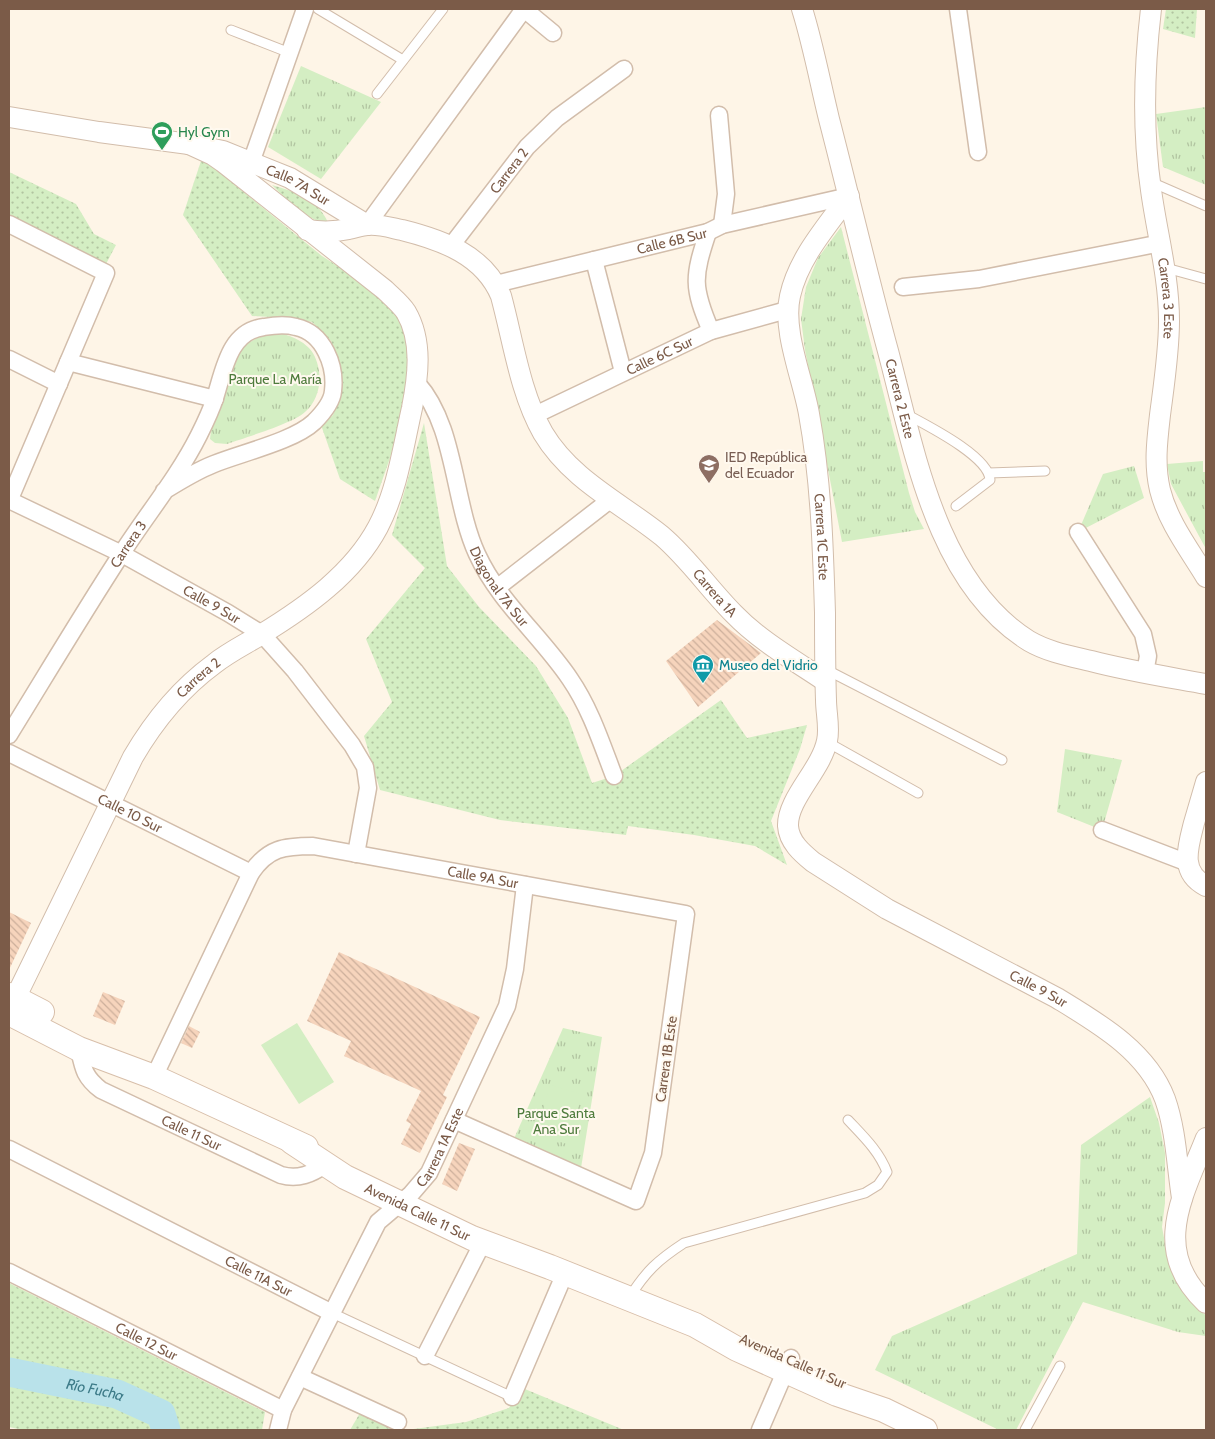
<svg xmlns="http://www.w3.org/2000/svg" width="1215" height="1439" viewBox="0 0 1215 1439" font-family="Cabin,sans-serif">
<defs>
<pattern id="grass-dots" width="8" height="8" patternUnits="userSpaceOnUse" patternTransform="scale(1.25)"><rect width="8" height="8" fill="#d4eec3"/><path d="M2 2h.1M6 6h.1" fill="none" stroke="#b1c4a0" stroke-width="1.8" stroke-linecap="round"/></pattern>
<pattern id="park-tufts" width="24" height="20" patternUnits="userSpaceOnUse" patternTransform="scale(1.25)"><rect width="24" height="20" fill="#d4eec3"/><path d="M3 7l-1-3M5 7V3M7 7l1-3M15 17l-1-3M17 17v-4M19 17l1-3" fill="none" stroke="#b1c4a0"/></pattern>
<pattern id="building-back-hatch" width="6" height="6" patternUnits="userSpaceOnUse" patternTransform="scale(1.25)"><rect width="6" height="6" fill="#f6d4bc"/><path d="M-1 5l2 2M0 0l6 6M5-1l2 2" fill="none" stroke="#ccaf9b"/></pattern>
</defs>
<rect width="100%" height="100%" fill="#fef5e7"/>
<!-- grass -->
<g fill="url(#grass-dots)">
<path d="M1166,9H1197L1195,38L1163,29Z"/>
<path d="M202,158L322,256L370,287L395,313L408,337L410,374L402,414L390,458L375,501L340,479L321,425L333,415L340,392L341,367L331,341L312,322L287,318L252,316L183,215Z"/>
<path d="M9,172L76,204L94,234L116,245L106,264L9,215Z"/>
<path d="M272,185C299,193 319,199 330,227L299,212Z"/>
<path d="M424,423L447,566L479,607L536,666L568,718L592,783L614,776L721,700L747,738L807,725L800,749L771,821L787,865L755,846L694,835L628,826L626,835L500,820L380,790L364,736L392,702L366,639L425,568L392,535Z"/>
<path d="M9,1283L265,1412L262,1430H23L9,1427Z"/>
<path d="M520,1387L624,1430H406L466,1422L509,1408Z"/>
<path d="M360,1413L398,1430H350Z"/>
</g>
<!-- park -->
<g fill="url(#park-tufts)">
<path d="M301,66L381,102L321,179L268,147Z"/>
<path d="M1206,107V185L1163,167L1156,114Z"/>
<path d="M841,227L909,493L915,512L924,529L842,542L805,350L801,319L806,287L818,258Z"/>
<path d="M284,334C301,340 314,347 318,366C322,382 318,401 305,412C292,424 246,437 227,444L215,443L210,439L211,431L238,352C255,336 262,335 284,334Z"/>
<path d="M1203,461V472H1206V549L1171,484L1167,464Z"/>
<path d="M1134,466L1144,498L1078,532L1103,474Z"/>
<path d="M1065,749L1122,760L1102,830L1057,812Z"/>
<path d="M563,1028L602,1037L581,1168L513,1141Z"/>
<path d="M1150,1097L1159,1123L1165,1153V1203L1162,1227L1167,1254L1179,1282L1199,1311L1206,1315V1336L1178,1332L1083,1302L1016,1430H999L875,1370L892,1336L1077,1254L1081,1145Z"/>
</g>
<!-- garden -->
<g fill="#d4eec3">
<path d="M297,1023L334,1082L299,1104L261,1045Z"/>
<path d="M550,1085L582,1094L567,1144L536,1135Z"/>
</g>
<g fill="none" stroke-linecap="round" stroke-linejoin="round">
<!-- river -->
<path stroke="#b9e2ea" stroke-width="29" id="s1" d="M9,1372L117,1394L161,1414L166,1430"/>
</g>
<!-- building -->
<g fill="url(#building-back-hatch)">
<path d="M717,620L761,653L698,707L666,661Z"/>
<path d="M9,912L31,923L9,970Z"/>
<path d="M339,952L480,1017L443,1095L447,1097L420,1153L401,1144L411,1124L406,1121L421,1091L344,1056L351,1041L307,1021Z"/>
<path d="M103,992L125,1001L115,1025L93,1016Z"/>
<path d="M189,1026L200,1032L192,1048L181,1043Z"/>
<path d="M459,1143L475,1149L457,1191L442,1184Z"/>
</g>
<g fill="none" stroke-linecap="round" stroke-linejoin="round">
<!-- service casing -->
<g stroke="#d2bdab" stroke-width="11">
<g id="service">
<path d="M318,9L403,60"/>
<path d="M231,30L290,53"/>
<path d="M377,94L443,9"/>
<path d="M1151,182L1206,206"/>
<path d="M1166,268L1206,279"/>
<path d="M906,414C926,425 989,456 990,480L956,506"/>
<path d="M989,473L1045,471"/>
<path d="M825,669L1002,760"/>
<path d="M827,742L918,793"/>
<path d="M629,1298C646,1271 658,1260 684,1243L865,1193L878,1185L887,1172C879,1151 863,1136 848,1120"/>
<path d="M332,1313L512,1397"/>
<path d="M1025,1430L1060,1366"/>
</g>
</g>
<!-- minor casing -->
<g stroke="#d2bdab" stroke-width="19">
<g id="minor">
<path d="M524,9L553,33"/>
<path d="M958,9L978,152"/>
<path d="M719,115L726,194L722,225"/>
<path d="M247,174L305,9"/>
<path d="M9,224L106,273L9,501"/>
<path d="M367,225L524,9"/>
<path d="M708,232C693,277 692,287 711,331"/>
<path id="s2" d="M451,246L527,147L557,118L624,69"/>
<path d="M594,260L623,372"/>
<path id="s3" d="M496,284L708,232L722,225L849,196"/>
<path d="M903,287L979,279L1161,243"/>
<path d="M9,359L59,384"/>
<path d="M68,362L215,399"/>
<path id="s4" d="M417,383C456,426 453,502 477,554C499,602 541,636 570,679C590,708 601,742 614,776"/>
<path id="s5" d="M535,415L711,331L787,310"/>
<path id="s6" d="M9,500L122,554L228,613L262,634L295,671L352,745L365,767L368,788L356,854"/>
<path d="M1078,532L1143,634L1148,656L1145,673"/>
<path d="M498,587L610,500"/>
<path id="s7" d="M9,735C46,675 83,613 122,553C147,514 178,477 199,435C205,423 211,411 215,398C224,370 229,331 264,327C275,325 286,324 296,327C324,333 336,366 333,391C332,403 322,414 314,422C294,441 241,453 214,464C196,471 180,481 164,491"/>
<path id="s8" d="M9,753L251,873"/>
<path d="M1102,830L1188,863"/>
<path id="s9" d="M79,1049C83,1068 84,1077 101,1090L281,1175C298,1180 312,1174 326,1164"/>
<path id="s10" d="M154,1077L251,873C268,848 284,846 313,846L686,914L653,1153L636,1201L454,1120"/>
<path id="s11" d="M9,1149L332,1313"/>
<path id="s12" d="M9,1272L283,1410"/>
<path d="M425,1356L483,1242"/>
<path d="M300,1377L398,1422"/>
<path d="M512,1397L565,1273"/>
<path id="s13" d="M278,1430L283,1410L378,1222L411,1194L429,1173L507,1006L515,969L525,885"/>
<path d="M760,1430L791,1358"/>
</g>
</g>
<!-- tertiary casing -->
<g stroke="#d2bdab" stroke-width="22">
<g id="tertiary">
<path id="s14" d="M802,9C813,44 820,82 829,119C849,196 867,274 888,351C914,449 936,583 1029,641C1048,652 1070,656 1091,661C1129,671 1168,677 1206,684"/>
<path id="s15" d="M1151,9C1144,69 1142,129 1151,190C1157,234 1169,276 1169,321C1169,352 1164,384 1160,415C1157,441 1154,465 1160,490C1168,522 1189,549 1206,577"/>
<path id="s16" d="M9,117L99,132L189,144L223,151L290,178L367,225"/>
<path id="s17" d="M849,196C826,227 798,259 790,296C782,331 803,379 809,414C821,480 823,546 825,613C825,642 825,671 826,700C826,713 830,728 827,741C821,770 787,799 788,826C789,842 802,853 813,862L887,909L1057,998C1098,1023 1147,1051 1165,1099C1176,1130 1177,1166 1182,1198"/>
<path id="s18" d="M307,230C321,232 335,232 349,229C355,228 362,225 368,225C379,224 392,228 402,230C442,240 484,255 501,296C513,340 520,393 543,433C571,480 621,503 662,536C689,559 709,589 734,614C760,641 794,660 825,681"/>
<path d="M1206,782C1202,796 1198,809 1194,823C1188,847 1179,872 1206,886"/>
<path id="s19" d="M9,1011L133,757C154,721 180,689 214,664C229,652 246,644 262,634C306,607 353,574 378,527C397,491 403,448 412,408C418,377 423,341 406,312C400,303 392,297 385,290L223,162L213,155L189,144"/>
<path d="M1206,1138C1183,1196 1150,1250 1206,1303"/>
</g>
</g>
<!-- secondary casing -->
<g stroke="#d8bfaa" stroke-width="26">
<g id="secondary">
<path d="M9,995L42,1012"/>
<path d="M9,1013L79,1049L154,1077L306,1147"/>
<path id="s20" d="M292,1142L345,1177L472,1238L550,1267L695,1325L737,1349L837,1394L884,1410L925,1430"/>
</g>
</g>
<!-- service -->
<use href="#service" stroke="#fff" stroke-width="9"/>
<!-- minor -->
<use href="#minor" stroke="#fff" stroke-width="16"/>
<!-- tertiary -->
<use href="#tertiary" stroke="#fff" stroke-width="20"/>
<!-- secondary -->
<use href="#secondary" stroke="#fff" stroke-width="24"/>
</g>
<!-- icons -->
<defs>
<g id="stadium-pin" transform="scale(1.125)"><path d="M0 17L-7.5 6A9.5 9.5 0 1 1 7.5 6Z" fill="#2e9e5b" stroke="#fff9ef"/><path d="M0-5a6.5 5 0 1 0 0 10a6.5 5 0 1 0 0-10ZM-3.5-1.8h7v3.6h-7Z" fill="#fff"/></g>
<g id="school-pin" transform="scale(1.125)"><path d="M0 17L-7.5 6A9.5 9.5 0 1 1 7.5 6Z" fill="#8d6e63" stroke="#fff9ef"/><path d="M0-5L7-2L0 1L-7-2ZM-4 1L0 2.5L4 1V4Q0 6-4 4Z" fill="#fff"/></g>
<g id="museum-pin" transform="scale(1.125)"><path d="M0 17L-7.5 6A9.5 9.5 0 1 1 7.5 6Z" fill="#0f9aa8" stroke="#fff9ef"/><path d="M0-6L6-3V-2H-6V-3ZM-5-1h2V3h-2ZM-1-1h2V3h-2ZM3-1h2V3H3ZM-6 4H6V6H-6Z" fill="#fff"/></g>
</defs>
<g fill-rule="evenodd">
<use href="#stadium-pin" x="162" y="132"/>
<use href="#school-pin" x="709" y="465"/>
<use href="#museum-pin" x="703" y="665"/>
</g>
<g text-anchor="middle" stroke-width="4" stroke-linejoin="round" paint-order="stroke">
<!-- leisure labels -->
<g font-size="14" fill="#27864d" stroke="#fff9ef" text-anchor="start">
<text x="178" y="137">Hyl Gym</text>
</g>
<!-- street labels -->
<g font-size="14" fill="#7b5b48" stroke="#fff9ef">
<text dy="5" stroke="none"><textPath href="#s2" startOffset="95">Carrera 2</textPath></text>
<text dy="5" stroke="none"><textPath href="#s16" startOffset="299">Calle 7A Sur</textPath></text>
<text dy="5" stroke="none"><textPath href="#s3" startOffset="181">Calle 6B Sur</textPath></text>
<text dy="5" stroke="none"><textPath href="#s15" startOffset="291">Carrera 3 Este</textPath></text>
<text dy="5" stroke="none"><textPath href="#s5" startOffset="138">Calle 6C Sur</textPath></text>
<text dy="5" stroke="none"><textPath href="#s14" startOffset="402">Carrera 2 Este</textPath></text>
<text dy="5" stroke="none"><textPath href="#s17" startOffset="361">Carrera 1C Este</textPath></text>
<text dy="5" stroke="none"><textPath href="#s7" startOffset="225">Carrera 3</textPath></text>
<text dy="5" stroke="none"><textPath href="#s4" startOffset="222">Diagonal 7A Sur</textPath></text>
<text dy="5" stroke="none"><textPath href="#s18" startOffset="600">Carrera 1A</textPath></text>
<text dy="5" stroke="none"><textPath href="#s6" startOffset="228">Calle 9 Sur</textPath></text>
<text dy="5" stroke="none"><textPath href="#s19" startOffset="386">Carrera 2</textPath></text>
<text dy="5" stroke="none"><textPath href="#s8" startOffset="135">Calle 10 Sur</textPath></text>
<text dy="5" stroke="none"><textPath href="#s10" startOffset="470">Calle 9A Sur</textPath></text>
<text dy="5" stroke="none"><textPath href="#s17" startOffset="964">Calle 9 Sur</textPath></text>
<text transform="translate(666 1059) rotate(-82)" y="5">Carrera 1B Este</text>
<text dy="5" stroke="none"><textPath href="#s9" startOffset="148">Calle 11 Sur</textPath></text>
<text dy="5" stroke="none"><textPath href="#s13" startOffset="330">Carrera 1A Este</textPath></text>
<text dy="5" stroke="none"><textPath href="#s20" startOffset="144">Avenida Calle 11 Sur</textPath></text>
<text dy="5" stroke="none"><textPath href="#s11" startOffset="280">Calle 11A Sur</textPath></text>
<text dy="5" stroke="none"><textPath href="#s12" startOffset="154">Calle 12 Sur</textPath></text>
<text transform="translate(793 1361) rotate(24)" y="5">Avenida Calle 11 Sur</text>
</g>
<!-- park labels -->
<g font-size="14" fill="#4e7b3c" stroke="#fff9ef">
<text x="275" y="384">Parque La María</text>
<text x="556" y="1118">Parque Santa<tspan x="556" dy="16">Ana Sur</tspan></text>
</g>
<!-- education labels -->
<g font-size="14" fill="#785e54" stroke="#fff9ef" text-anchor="start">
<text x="725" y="462">IED República<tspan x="725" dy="16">del Ecuador</tspan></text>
</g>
<!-- culture labels -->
<g font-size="14" fill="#0d838f" stroke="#fff9ef" text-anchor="start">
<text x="719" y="670">Museo del Vidrio</text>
</g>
<!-- water labels -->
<g font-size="15" font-style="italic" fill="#3d7b88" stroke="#fff9ef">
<text dy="5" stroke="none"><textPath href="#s1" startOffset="88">Río Fucha</textPath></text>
</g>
</g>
<!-- border -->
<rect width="1215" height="1439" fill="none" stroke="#7b5b48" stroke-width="20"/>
</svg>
